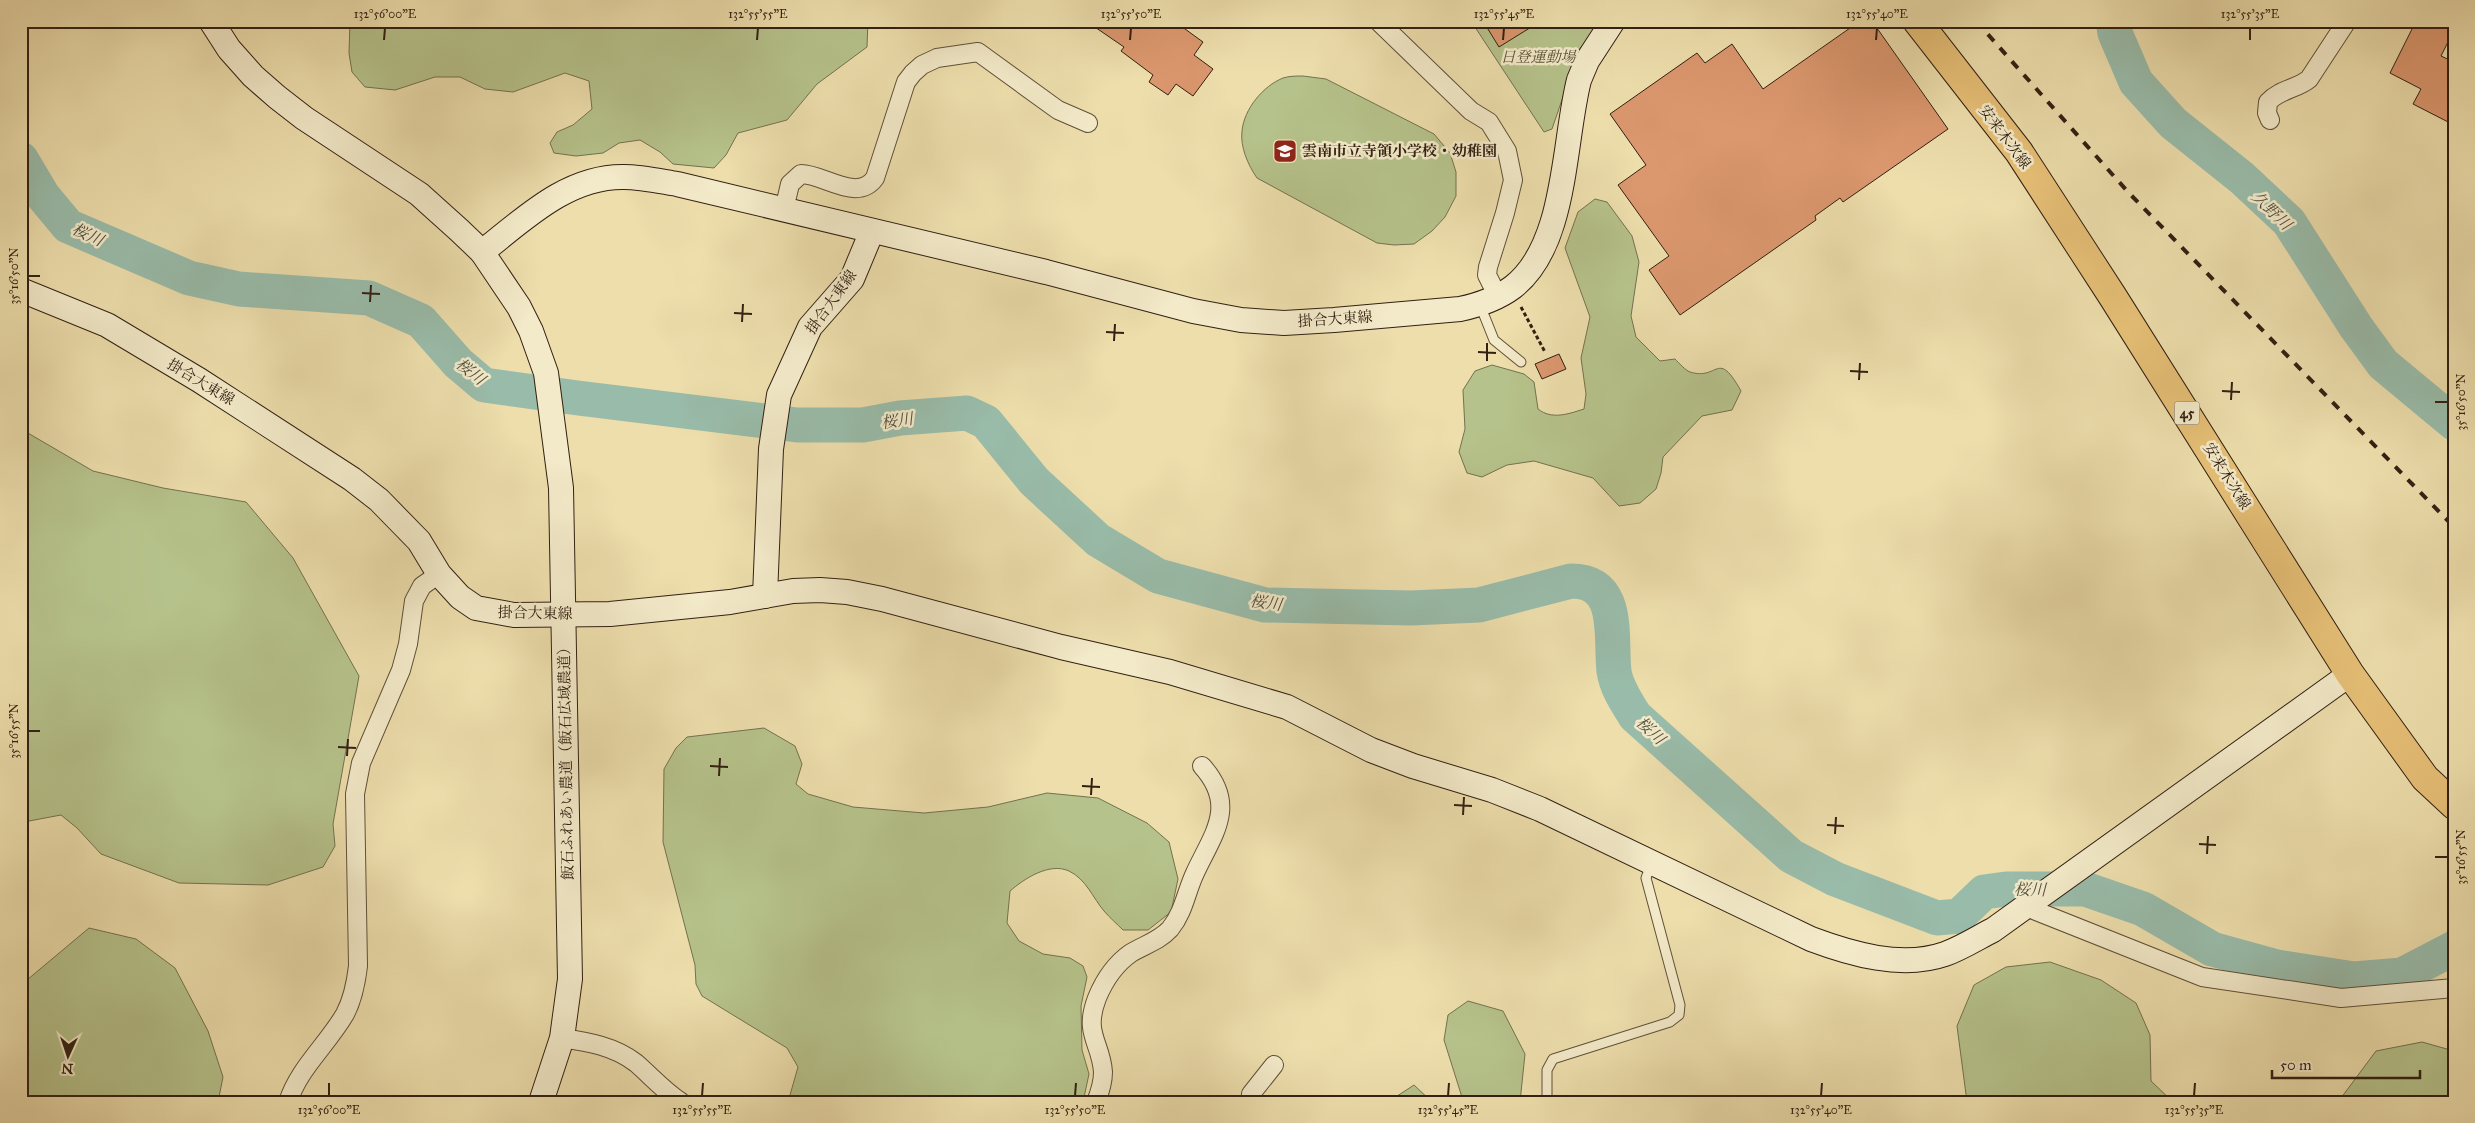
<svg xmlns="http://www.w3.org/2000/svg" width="2475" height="1123" viewBox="0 0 2475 1123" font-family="'IM FELL Great Primer','Noto Serif JP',serif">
<rect width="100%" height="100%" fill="#eddeac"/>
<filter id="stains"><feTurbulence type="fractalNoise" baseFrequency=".004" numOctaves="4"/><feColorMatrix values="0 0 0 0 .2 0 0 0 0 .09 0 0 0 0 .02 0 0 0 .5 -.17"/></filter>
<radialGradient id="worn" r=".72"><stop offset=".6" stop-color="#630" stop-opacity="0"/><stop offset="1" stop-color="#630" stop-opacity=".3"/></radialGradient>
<!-- green -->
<g fill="#b6c28b" stroke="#74714f">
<path d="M350,21H868L867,47L817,84L787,120L738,133L726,155L714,168L673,164L660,152L640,140L619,143L603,153L576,156L554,153L550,143L557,132L573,125L592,109L589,81L565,73L513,92L485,89L460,77H435L395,90L365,87L352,72L349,53Z"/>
<path d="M1471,21H1602L1579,50L1552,129L1544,132Z"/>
<path d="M1303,76L1326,79L1434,134L1450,153L1456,172V196L1445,217L1432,231L1414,244L1394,245L1377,243L1257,178C1248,165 1240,147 1242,131C1244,109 1263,86 1283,78C1289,76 1297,76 1303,76Z"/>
<path d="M1595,199L1607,202L1632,236L1639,262L1631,316L1636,337L1660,361L1675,359C1679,363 1685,370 1690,372C1719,381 1717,348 1741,391L1732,410L1702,416L1663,457L1661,473L1656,489L1640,503L1619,506L1593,478L1534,461L1507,465L1482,477L1467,473L1459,452L1465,429L1463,390L1475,371L1492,365L1524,374L1534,382L1538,409C1552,420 1568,414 1584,409L1586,394L1581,358L1590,317L1565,248L1578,212Z"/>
<path d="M21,429L93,471L163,488L246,502L293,558L359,676L333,824L335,846L323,867L268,885L179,883L101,854L77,828L61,815L29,821L21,828Z"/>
<path d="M764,728L795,746L802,764L796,784L808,794L853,807L924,813L988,807L1047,793L1098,798L1147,823L1169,842L1178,879L1171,912L1148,930H1123C1117,924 1110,918 1104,911C1093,898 1086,879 1069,871C1049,862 1024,879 1010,891L1007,923L1019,941L1043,954L1070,958L1083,966L1087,977L1081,1006L1082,1050L1089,1074L1083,1102H788L798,1067L787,1048L702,996L696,984L695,965L663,842L664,769L676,748L687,737Z"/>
<path d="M89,928L136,939L175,968L208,1031L223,1077L218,1102H21V985Z"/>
<path d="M2050,962L2101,980L2136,1003L2150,1035L2151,1081L2173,1102H1967L1957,1026L1974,985L2006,967Z"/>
<path d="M1468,1001L1503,1011L1525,1054L1520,1102H1461V1094L1444,1040L1448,1015Z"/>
<path d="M2422,1042L2454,1051V1102H2338L2376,1051Z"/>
<path d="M1414,1085L1432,1102H1388Z"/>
</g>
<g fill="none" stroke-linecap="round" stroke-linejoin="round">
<!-- river -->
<g stroke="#99bcaa" stroke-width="35">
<path d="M2113,21L2115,33L2136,82L2173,123L2242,178L2289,222L2356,327L2383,364L2454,423"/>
<path d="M21,159L43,196L68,226L189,278L239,289L369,298L421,321L458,363L484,385L578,398L797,425H863L900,418L967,413L986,422L1034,481L1098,540L1158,576L1265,605L1411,608L1479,605L1571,581C1622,581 1610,637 1614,671C1616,687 1627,703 1635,716L1791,856L1835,879L1937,918L1959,916L1984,892L2006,889H2085L2143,909L2212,949L2277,967L2354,979L2402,975L2454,948"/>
</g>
</g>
<!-- building -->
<g fill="#db976e" stroke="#322013">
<path d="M1086,21H1174L1203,42L1194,55L1213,69L1193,96L1176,84L1168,95L1149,82L1153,75L1121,51L1124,47Z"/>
<path d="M1483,21H1541L1499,47Z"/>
<path d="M1860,21H1872L1948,129L1843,202L1840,198L1815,216L1816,220L1680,315L1649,270L1669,256L1618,185L1646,165L1610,114L1697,53L1705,63L1732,44L1763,89Z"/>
<path d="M2416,21H2454V30L2441,56L2454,62V125L2413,104L2421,89L2390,73Z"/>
<path d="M1559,354L1566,369L1542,379L1535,364Z"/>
</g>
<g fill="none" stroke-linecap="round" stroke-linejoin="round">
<!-- lane casing -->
<g stroke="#615039" stroke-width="11">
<g id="lane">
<path d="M1266,23L1280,21"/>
<path d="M1480,305L1494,340L1521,362"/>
<path d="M1547,1102V1070L1553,1059L1670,1022L1679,1015L1680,1005L1646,878L1651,864"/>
</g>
</g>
<!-- street casing -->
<g stroke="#615039" stroke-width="20">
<g id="street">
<path d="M1378,21L1471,111L1489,122L1507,151L1513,180L1505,213L1488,267L1487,275L1498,297"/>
<path d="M2270,120L2267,113L2268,102C2280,89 2297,89 2309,79L2347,21"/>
<path d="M784,210L790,184L801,174C824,174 857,203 875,178L906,82L913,73L922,65L937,58L978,52L1058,110L1088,123"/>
<path d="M2026,907L2202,977L2341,998L2454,988"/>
<path d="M562,1038C588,1042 614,1046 636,1063C651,1076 664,1091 681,1102"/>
<path d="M288,1102C299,1068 327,1045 345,1014C353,999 356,983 358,966L355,794L361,763L401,670L408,644L414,601L422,586L439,574"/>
<path d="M1096,1102C1100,1092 1103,1083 1103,1072C1101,1042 1083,1034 1097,998C1104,981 1115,964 1131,953C1144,945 1159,941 1170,929C1184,912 1186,892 1195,873C1213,834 1238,806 1202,766"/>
<path d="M1250,1102L1251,1094L1274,1065"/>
</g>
</g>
<!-- secondary casing -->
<g stroke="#322013" stroke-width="26">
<g id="secondary">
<path d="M211,21L229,49L253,76L277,97L304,118L419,194L459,230L482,252L519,307L531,331L546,373L561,488L570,979L562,1038L541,1102"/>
<path d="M482,252C523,220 567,176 624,177C641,177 659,181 677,184L1046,272L1193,311L1241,320L1284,323L1334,320L1460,309C1479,305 1497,299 1513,287C1567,245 1563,143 1579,80L1587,61L1613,21"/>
<path d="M21,290L107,325L199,380L352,479L379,500L419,541L439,574L460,597L476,608L514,615L610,614L730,602L793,591L820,590L847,592L882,599L1061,647L1170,672L1287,707L1371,750L1413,766L1492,790L1540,809L1811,939C1851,954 1902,969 1945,954C1962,948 1977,938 1993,930L2350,674"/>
<path d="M765,596L771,449L779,395L810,327L852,279L872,231"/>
</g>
</g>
<!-- primary casing -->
<g stroke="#322013" stroke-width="30">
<path id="primary" d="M1917,21L2019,152L2113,297L2350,674L2425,778L2454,805"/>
</g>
<!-- path -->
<path stroke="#322013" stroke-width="3" stroke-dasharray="4 2.5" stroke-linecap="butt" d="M1521,307L1545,352"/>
<!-- lane -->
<use href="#lane" stroke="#f3eac9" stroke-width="9"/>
<!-- street -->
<use href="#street" stroke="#f3eac9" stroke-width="18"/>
<!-- secondary -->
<use href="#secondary" stroke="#f3eac9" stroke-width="24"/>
<!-- primary -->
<use href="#primary" stroke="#e6bf76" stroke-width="28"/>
<!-- rail -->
<path stroke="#322013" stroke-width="4" stroke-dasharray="9 9" stroke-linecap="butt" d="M1976,21L2128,192L2454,527"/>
</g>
<!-- ticks -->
<path fill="none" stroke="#322013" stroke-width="2" d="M384,40L385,28M757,40L758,28M1130,40L1131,28M1503,40L1504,28M1876,40L1877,28M2250,40V28M28,276H40M362,293L380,294M370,302L371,285M734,313L752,314M742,322L743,304M1106,332L1124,333M1114,341L1115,324M1478,352L1496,353M1487,361V343M1850,371L1868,372M1859,380L1860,363M2222,391L2240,392M2231,400L2232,382M2435,402H2448M28,731H40M338,747L356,748M347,756L348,739M710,766L728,767M719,776L720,758M1082,786L1100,787M1091,795L1092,778M1454,805L1472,806M1463,815L1464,797M1827,825L1844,826M1835,834L1836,817M2199,844L2216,845M2207,854L2208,836M2435,857H2448M329,1096V1083M702,1096L703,1083M1075,1096L1076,1083M1448,1096L1449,1083M1821,1096L1822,1083M2194,1096L2195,1083"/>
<!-- icons -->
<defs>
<g id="school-square" transform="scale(1.25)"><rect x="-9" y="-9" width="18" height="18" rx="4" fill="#8f2418" stroke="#f3eac9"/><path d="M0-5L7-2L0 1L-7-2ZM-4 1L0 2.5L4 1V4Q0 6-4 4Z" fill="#fff"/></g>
</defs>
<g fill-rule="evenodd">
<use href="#school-square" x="1285" y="151"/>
</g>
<g text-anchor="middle" stroke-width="5" stroke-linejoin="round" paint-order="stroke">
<!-- shield labels -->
<rect fill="#f3eac9" stroke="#6c5d4a" stroke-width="1" x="2174.5" y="401.5" width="25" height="23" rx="4"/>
<g font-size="14" font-weight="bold" fill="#322013">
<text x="2187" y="418">45</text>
</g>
<!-- park labels -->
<g font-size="15" font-style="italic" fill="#5a5137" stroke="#f3eac9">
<text x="1538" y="62">日登運動場</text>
</g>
<!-- street labels -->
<g font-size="15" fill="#322013" stroke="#f3eac9">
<text transform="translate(2005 137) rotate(53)" y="5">安来木次線</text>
<text transform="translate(831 302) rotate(-54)" y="5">掛合大東線</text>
<text transform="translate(1335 319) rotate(-4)" y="5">掛合大東線</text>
<text transform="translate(201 382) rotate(31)" y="5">掛合大東線</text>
<text transform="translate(2227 476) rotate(58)" y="5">安来木次線</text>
<text transform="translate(535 613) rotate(1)" y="5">掛合大東線</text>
<text transform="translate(566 760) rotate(-91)" y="5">飯石ふれあい農道（飯石広域農道）</text>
</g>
<!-- poi labels -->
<g font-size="15" font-weight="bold" fill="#322013" stroke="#f3eac9" text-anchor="start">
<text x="1302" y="156">雲南市立寺領小学校・幼稚園</text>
</g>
<!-- water labels -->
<g font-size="16" font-style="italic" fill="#514f40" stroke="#f3eac9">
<text transform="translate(2272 210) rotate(44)" y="6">久野川</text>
<text transform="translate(88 234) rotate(25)" y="6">桜川</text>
<text transform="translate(471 371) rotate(38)" y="6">桜川</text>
<text transform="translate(897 420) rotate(-8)" y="6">桜川</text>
<text transform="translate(1266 602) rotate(8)" y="6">桜川</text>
<text transform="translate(1651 730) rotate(43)" y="6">桜川</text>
<text transform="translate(2030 889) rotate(1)" y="6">桜川</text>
</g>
</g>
<!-- margin -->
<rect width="2475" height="1123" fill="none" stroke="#eddeac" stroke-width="55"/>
<!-- north arrow -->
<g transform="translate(68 1056) rotate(183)" stroke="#f3eac9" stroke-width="4" paint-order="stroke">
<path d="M0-4L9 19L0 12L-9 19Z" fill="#322013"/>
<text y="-8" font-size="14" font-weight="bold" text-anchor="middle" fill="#322013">N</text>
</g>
<!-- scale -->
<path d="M2272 1070v8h148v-8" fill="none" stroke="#322013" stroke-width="2.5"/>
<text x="2280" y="1070" font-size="15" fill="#322013" stroke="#f3eac9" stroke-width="4" paint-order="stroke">50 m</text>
<rect x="28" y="28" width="2420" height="1068" fill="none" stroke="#322013" stroke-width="2"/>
<g font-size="12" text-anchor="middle" fill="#322013">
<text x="385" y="18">132°56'00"E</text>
<text x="758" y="18">132°55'55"E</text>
<text x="1131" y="18">132°55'50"E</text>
<text x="1504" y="18">132°55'45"E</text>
<text x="1877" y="18">132°55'40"E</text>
<text x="2250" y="18">132°55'35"E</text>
<text transform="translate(14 276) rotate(-90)" y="4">35°16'50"N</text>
<text transform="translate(2461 402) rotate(-90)" y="4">35°16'50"N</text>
<text transform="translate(14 731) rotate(-90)" y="4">35°16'55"N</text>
<text transform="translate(2461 857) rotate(-90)" y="4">35°16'55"N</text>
<text x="329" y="1114">132°56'00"E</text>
<text x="702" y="1114">132°55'55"E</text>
<text x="1075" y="1114">132°55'50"E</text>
<text x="1448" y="1114">132°55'45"E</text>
<text x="1821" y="1114">132°55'40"E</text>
<text x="2194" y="1114">132°55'35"E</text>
</g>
<rect width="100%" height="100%" filter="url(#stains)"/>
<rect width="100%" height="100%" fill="url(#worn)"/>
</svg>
